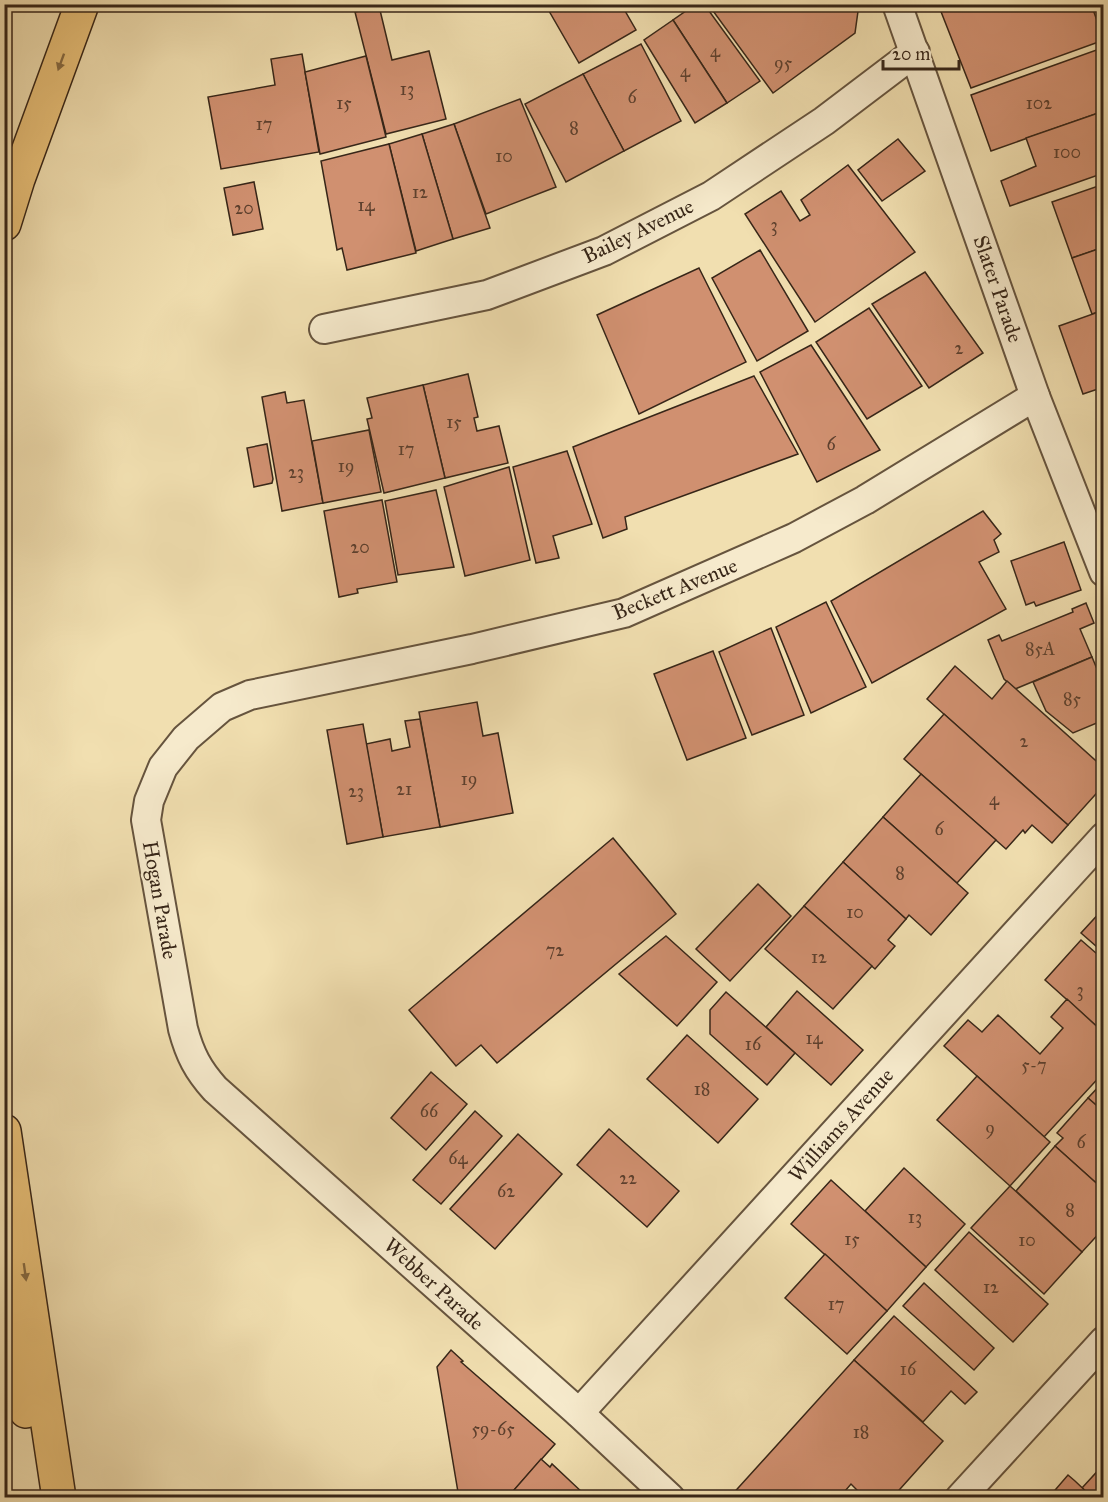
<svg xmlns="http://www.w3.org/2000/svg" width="1108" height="1502" viewBox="0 0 1108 1502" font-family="'IM FELL Great Primer',serif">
<rect width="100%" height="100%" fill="#f1dfb0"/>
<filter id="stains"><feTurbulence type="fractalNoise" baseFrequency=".00333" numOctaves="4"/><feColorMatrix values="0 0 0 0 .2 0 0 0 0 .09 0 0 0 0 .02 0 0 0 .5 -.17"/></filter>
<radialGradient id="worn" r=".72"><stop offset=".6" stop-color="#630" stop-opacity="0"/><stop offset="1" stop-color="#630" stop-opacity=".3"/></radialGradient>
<!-- building -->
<g fill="#d09070" stroke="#372618" stroke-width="1.5">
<path d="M545,4H621L636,30L579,63Z"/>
<path d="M696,4H704L760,81L727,103L673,20Z"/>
<path d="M708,4H859L855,33L773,93Z"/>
<path d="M938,4H1091L1104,40L971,88Z"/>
<path d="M379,6L392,60L429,51L446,119L386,134L355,12Z"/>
<path d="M673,20L727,103L695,123L644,40Z"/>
<path d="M641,44L681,121L624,151L583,74Z"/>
<path d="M1102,48L1104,111L991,151L971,95Z"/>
<path d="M302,54L319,152L221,169L208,97L275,85L271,59Z"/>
<path d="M366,56L386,137L320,154L305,72Z"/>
<path d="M583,74L624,151L566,182L525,104Z"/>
<path d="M520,99L556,187L486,214L454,124Z"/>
<path d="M1104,111V173L1010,206L1001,181L1036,166L1026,138Z"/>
<path d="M454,124L490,228L453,239L422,134Z"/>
<path d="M422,134L453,239L416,251L389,144Z"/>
<path d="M898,139L925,171L882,201L858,170Z"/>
<path d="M389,144L416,253L347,270L342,248L337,250L321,161Z"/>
<path d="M848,165L915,252L815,322L745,214L781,191L800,221L810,215L801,200Z"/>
<path d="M254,182L263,229L233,235L224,188Z"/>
<path d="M1104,184V247L1072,258L1052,202Z"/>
<path d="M1104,247V310L1092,314L1072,258Z"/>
<path d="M760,250L808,331L757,361L712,278Z"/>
<path d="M699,268L746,362L639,414L597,315Z"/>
<path d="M925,272L983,353L929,388L872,304Z"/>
<path d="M869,308L922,386L867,419L816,342Z"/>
<path d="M1104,310V387L1083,394L1059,326Z"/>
<path d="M811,345L880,450L817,482L760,372Z"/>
<path d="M468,374L478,417L474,418L477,431L499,426L508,463L445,478L423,385Z"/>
<path d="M754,376L798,454L625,517L627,529L603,538L573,447Z"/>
<path d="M423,385L445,478L384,493L367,419L372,418L367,398Z"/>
<path d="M285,392L287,403L304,400L323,503L282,511L262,397Z"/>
<path d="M369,430L381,492L323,503L312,441Z"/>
<path d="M267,444L273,479L272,483L254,487L247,448Z"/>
<path d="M567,451L592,524L553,536L559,558L536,563L513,467Z"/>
<path d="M509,467L530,560L465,576L444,487Z"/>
<path d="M436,490L454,567L398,575L385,501Z"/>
<path d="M382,500L397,582L357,589L358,593L339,597L324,511Z"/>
<path d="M983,511L1001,534L994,540L999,552L979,562L1006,609L872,683L831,601Z"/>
<path d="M1064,542L1081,590L1036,606L1034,602L1026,605L1011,561Z"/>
<path d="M826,602L866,687L811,713L776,627Z"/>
<path d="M1086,603L1094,623L1080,629L1092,657L1015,689L1004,679L988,640L999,635L1002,641L1073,612L1072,609Z"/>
<path d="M771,628L804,715L752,735L719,652Z"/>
<path d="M713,651L746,738L687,760L654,674Z"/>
<path d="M1092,657L1104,686V720L1073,733L1046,711L1033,682Z"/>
<path d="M955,666L992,699L1007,681L1104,768V785L1068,825L927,699Z"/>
<path d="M477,702L483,736L498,733L513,813L440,827L419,712Z"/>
<path d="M944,714L1068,825L1052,843L1032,825L1025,833L1023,830L1006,849L904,759Z"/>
<path d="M420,719L440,827L383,837L366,744L390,739L392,751L410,747L405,721Z"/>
<path d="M363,724L383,837L347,844L327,730Z"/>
<path d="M921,774L996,840L957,883L883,817Z"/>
<path d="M883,817L968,893L931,935L909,915L906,919L843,862Z"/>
<path d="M613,838L676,914L497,1063L481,1045L456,1066L409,1010Z"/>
<path d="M843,862L906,919L888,940L895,946L875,969L804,906Z"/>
<path d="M758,884L791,916L730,981L696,949Z"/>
<path d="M804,906L872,966L833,1009L765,949Z"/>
<path d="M1104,908V953L1081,933Z"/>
<path d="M666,936L717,982L677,1026L619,974Z"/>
<path d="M1081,940L1104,960V1033L1045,980Z"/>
<path d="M797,991L863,1050L831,1085L766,1027Z"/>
<path d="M726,992L795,1053L767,1085L710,1034V1010Z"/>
<path d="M1067,999L1104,1033V1072L1044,1137L944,1046L968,1020L982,1032L998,1015L1040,1054L1063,1028L1051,1017Z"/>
<path d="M687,1035L758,1099L718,1143L647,1079Z"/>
<path d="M431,1072L467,1104L426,1150L391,1118Z"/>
<path d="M977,1076L1050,1142L1010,1186L937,1120Z"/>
<path d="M1104,1081V1112L1088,1098Z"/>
<path d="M1088,1098L1104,1112V1190L1055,1146L1063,1138L1057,1133Z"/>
<path d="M475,1111L502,1136L441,1204L413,1180Z"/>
<path d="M609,1129L679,1191L647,1227L577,1165Z"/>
<path d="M518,1134L562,1174L495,1249L450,1209Z"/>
<path d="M1055,1146L1104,1190V1228L1082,1252L1016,1191Z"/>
<path d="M904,1168L965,1224L926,1267L865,1211Z"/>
<path d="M831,1180L926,1267L887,1311L791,1224Z"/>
<path d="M1010,1186L1082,1252L1044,1294L971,1228Z"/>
<path d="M969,1232L1048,1304L1013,1342L935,1270Z"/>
<path d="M825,1254L887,1311L847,1354L785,1298Z"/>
<path d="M924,1283L994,1348L974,1370L903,1306Z"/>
<path d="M894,1316L977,1392L965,1404L951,1391L923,1422L854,1360Z"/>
<path d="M451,1350L463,1361L461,1362L555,1444L507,1498H459L437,1367Z"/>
<path d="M854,1360L943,1441L892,1498H865L851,1484L839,1498H729Z"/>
<path d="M541,1459L550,1467L552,1464L584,1494V1498H507Z"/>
<path d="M1104,1464V1498H1093L1082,1488Z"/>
<path d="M1068,1475L1075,1481L1093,1498H1052L1050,1496Z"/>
</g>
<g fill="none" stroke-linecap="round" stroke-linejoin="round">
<!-- street casing -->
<g stroke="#66543e" stroke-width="32">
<g id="street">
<path d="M897,4L1035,396L1104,572"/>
<path d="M324,329L487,295L604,251L711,196L824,121L915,52"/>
<path d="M579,1413L1104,837"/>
<path d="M670,1498L579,1413L215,1089C198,1070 190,1055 183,1029L146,820L149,801L163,767L186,738L222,707L250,695L472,649L624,613L794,538L865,500L1035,396"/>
<path d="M960,1498L1104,1341"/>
</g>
</g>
<!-- highway casing -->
<g stroke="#372618" stroke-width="36">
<g id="highway">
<path d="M4,224L18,179L82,4"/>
<path d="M4,1131L59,1498"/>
<path d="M4,1310L26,1411"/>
</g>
</g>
<!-- street -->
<use href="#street" stroke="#f6eacc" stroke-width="28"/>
<!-- highway -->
<use href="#highway" stroke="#e8c078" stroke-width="33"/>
</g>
<!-- one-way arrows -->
<defs><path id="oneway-solid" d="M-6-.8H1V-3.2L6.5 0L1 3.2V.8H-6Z" transform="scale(1.5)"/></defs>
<g fill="#876b43">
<use href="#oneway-solid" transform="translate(61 62) rotate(110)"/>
<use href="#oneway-solid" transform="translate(25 1272) rotate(82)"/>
</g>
<g text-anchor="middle" stroke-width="5" stroke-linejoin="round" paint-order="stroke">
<!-- number labels -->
<g font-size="18" fill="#5d402e">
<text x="715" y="57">4</text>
<text x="783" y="69">95</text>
<text x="685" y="77">4</text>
<text x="407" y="95">13</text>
<text x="632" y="103">6</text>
<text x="344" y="109">15</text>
<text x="1039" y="109">102</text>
<text x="264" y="130">17</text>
<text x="574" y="134">8</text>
<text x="1067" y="158">100</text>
<text x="504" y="162">10</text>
<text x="420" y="198">12</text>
<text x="366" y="211">14</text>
<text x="244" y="214">20</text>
<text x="774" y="231">3</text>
<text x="959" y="354">2</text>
<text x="454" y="428">15</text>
<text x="831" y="450">6</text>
<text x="406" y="455">17</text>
<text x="346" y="472">19</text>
<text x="296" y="478">23</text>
<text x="360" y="553">20</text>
<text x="1040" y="655">85A</text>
<text x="1072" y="705">85</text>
<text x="1024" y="747">2</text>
<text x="469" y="785">19</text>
<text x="404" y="795">21</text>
<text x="356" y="797">23</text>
<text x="994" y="805">4</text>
<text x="939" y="835">6</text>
<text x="900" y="879">8</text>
<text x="855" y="918">10</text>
<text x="555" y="956">72</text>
<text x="819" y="963">12</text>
<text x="1080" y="996">3</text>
<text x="814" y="1044">14</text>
<text x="753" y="1050">16</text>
<text x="1034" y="1071">5-7</text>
<text x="702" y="1095">18</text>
<text x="429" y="1117">66</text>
<text x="990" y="1134">9</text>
<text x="1081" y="1148">6</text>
<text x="458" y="1164">64</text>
<text x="628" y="1184">22</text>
<text x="506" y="1197">62</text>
<text x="1070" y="1216">8</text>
<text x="915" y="1223">13</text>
<text x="852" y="1245">15</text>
<text x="1027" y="1246">10</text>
<text x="991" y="1293">12</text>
<text x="836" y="1310">17</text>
<text x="908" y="1375">16</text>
<text x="493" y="1435">59-65</text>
<text x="861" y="1438">18</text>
</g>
<!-- street labels -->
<g font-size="21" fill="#372618" stroke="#f6eacc">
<text transform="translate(638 231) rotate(-26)" y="7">Bailey Avenue</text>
<text transform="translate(998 289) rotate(71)" y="7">Slater Parade</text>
<text transform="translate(675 589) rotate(-22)" y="7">Beckett Avenue</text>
<text transform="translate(160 900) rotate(80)" y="7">Hogan Parade</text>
<text transform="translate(841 1125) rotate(-48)" y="7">Williams Avenue</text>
<text transform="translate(434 1284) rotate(42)" y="7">Webber Parade</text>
</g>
</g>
<!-- margin -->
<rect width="1108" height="1502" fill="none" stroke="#f1dfb0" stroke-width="24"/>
<rect x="6" y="6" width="1096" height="1490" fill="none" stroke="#372618" stroke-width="3"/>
<rect x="12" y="12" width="1084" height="1478" fill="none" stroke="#372618" stroke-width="1.5"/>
<!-- scale -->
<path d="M883 60v9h76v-9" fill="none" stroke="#372618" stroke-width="3"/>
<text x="892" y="60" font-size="18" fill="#372618" stroke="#f6eacc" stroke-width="4.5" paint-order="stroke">20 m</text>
<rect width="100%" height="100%" filter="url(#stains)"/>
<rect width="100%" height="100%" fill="url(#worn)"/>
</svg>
